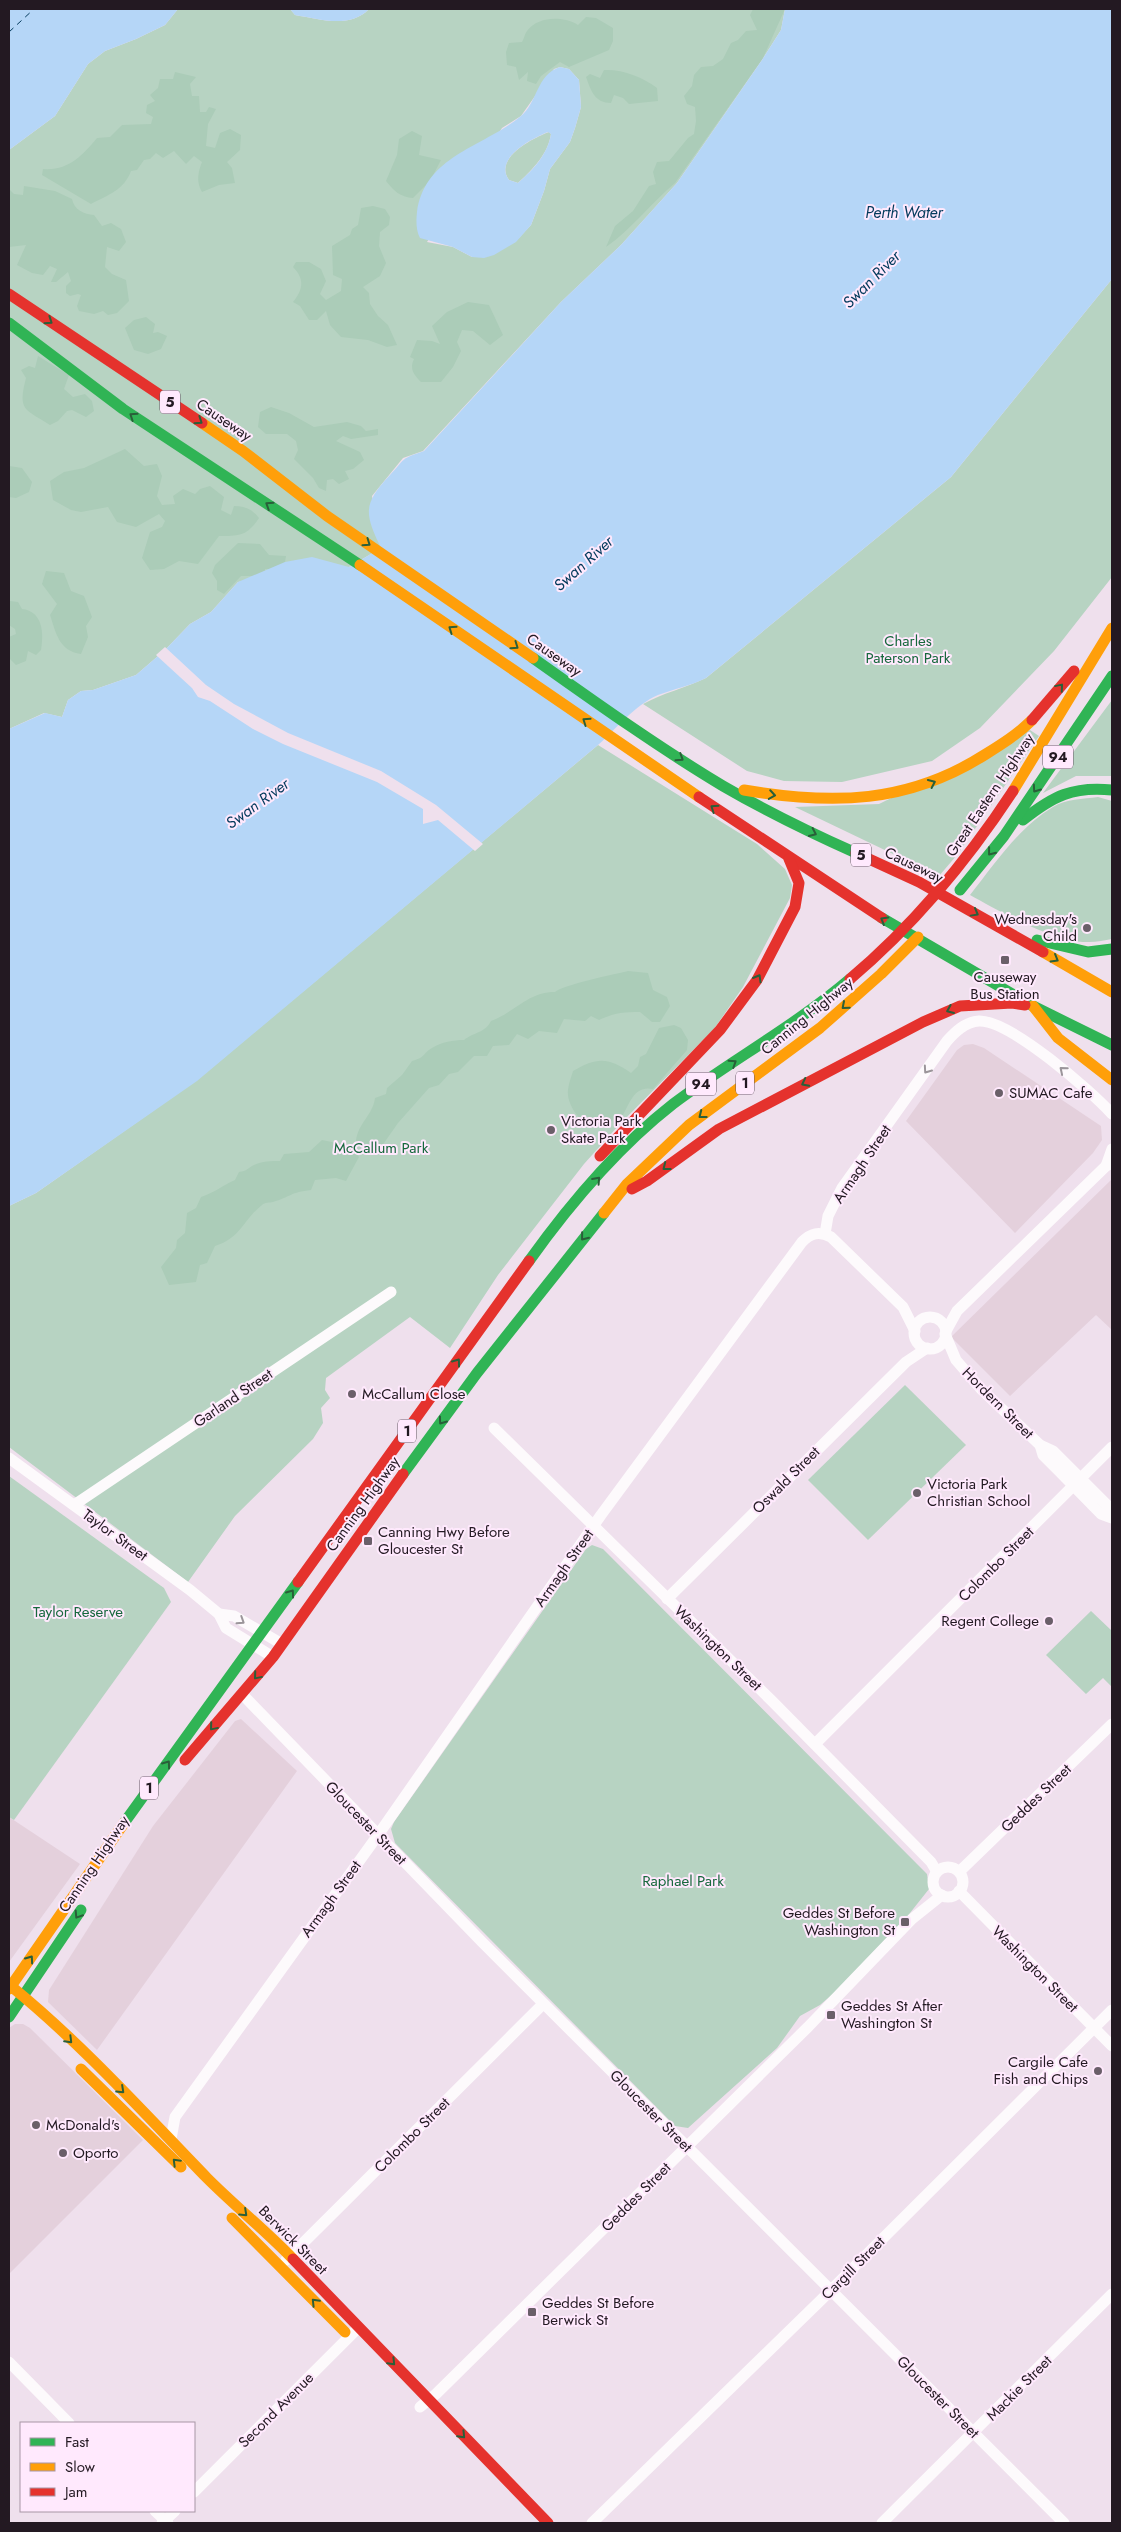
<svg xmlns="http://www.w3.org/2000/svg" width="1121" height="2532" viewBox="0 0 1121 2532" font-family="Jost,sans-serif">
<rect width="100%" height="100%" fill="#efe0ed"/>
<!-- commercial -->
<g fill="#e4d0dc">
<path d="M973,1044L984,1048L1101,1126L1102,1140L1093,1153L1015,1233L906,1121L957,1050L964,1045Z"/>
<path d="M1112,1179V1330L1096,1315L1010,1396L951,1337Z"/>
<path d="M241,1719L297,1771L97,2050L48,2002L49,1990L153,1826L235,1721Z"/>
<path d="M9,1817L80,1864L9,1962Z"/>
<path d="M15,2024H23L30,2028L143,2140L9,2274V2028Z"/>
</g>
<!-- green -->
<g fill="#b7d3c2" fill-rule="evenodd">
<path d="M178,9H290L295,15C319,19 350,29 369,9H785L781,30L762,60L677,183L621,245L561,302L423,451L403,458L372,496L381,548L349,567L238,582L211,612L190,624L165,650L136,675L93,690L81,691L68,700L62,717L44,713L9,729V150L55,116L88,64L105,51L136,39L165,25ZM560,67L569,69L579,80L581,107L575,128L570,142L550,169L544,191L531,225L515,242L472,257L453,247L427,242L502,128L521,116L554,69Z"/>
<path d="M549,132L551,134C548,154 533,169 518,183L509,180C493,158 533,138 549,132Z"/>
<path d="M1112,279V577L1054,651L980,728L932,761L842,782L784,781L747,771L643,704C663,693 685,688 706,678L951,477Z"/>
<path d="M1112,700V776H1076L1043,793Z"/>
<path d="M1030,730L1039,736L957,855L939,876L795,807L879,804Z"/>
<path d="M598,745L757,844L785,869L792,885L790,898L743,987L714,1029L619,1125L584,1164L498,1275L450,1348L410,1317L326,1378L325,1390L330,1398L321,1408L323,1423L313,1439L235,1516L188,1582L9,1447V1206L36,1193L197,1080Z"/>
<path d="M1098,797L1112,801V939C1105,940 1097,942 1089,942C1056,944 999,911 970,895C994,865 1019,827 1053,807C1066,799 1083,799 1098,797Z"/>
<path d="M905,1385L966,1445L868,1540L808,1480Z"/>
<path d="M9,1476L164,1588L171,1602L14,1820L9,1817Z"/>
<path d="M592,1545L603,1549L927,1874L929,1889L906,1918L834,1993L820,2005L800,2016L777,2048L688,2128L675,2126L395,1843L391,1829L394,1822L586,1549Z"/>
<path d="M1091,1611L1112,1631V1687L1103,1678L1086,1694L1046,1655Z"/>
</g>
<!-- forest -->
<g fill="#abccb8">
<path d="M753,9H785L763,58L675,183C651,203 632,229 606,247L615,226L633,211L649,186L656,184L653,172L657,162L669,161L688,138L694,134L696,121L695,107L687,104L684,96L692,86L694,75L701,67L713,66L723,59L731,43L738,40L746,31L757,30L750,15Z"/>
<path d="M586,17L596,18L613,28V41L609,50L569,67L560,62L541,76L536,84L527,81L528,72L519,80L516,67L507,65L506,52L509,43L522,42C524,39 525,33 527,31C538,16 564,16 578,25Z"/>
<path d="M604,70C622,69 643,77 657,88L658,101L629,104L623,98L614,95L611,103C595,103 591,91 586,77L590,74L600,78Z"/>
<path d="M175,72L196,77L190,84L192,96H199L200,112H206L209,107L216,109L208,124L206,146L215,148L220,133L230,129L241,135L240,150L227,162L232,168L235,183L219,185L202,192C196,182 198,172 202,162L194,156L186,164L174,151L163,158L156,153L150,159L144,160L137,170L131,171C124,190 108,195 91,204L42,175L43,169C68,171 82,156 97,138L110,137L122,125L151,124L153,117L146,113L147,105L155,101L150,95L158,88L160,79H173Z"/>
<path d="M412,131L422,136L419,155L441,160L430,181L413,198C400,197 394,191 386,181L397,155L399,139Z"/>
<path d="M24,186L55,191L72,199C74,210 84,214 94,215L102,226L111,223L121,229L126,242L119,251L107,247L105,267L112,274L126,280L129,301L117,313L108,315L103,311L94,314L79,311L77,306L81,295L78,294L70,296L66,293V286L71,281L68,272L56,282H51L57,269L50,266L43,275L32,273L17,265L26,245L9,247V189L14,194L23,195Z"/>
<path d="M373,206L385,209L390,217L389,225L380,232L379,246L386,263L380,276L363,287L369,293L370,304L378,316L388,325L397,345L387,347L368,340L341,337L330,325L326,311L317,320H309L300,306L293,302C303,290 305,279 293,267L296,262H309L321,269L326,281L320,294L326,300L341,291L342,279L333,275L332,246L350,235L352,229L358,225L361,208Z"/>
<path d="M468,302L489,305L503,335L490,345L473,331L462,330L457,342L461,351L453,367L441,382H421C414,375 409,369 414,359L410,357L417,340L432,341L440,344L432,326L447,312Z"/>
<path d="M146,317L155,324L153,333L158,332L167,336L161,349L148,354L134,350L125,328L134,320Z"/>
<path d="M38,356L69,375L64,389L73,397L85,394L92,401L94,411L86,417L72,410L67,411L58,421L50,425C26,409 17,412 26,378L21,370L29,366L35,368Z"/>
<path d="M271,407L289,413L314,427L347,422L361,426L366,431L378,429V435L351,439L343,436L336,441L360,452L364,460L353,469L345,471L349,479L339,484L333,479L327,480L326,491L319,488L313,478L294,459L298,450L296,441L287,434H266L258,427L260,412Z"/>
<path d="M125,449L144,466L157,464L162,476L157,496L162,505L175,504L173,496L183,489L195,494L200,489L210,486L224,497L221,510L231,515L234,506C245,506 252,509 259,518C247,536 240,536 219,536L198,564L179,561L164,569L150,570L142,558L150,532L162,527L165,521L159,514L136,527L117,522L108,507L81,512L71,510L53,500L50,481L64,472L84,468Z"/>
<path d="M9,466L22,468L32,482L29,492L16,498L9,497Z"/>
<path d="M238,543L260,544L269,555L286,556L285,562L274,569H265V573L255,576H241L224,594L217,590V581L212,573L215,565Z"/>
<path d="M46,571L64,573L71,591L84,596L92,617L86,626L88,637L81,654C59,651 56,633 50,615L57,604L42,584Z"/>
<path d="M10,601L18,602L22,609C43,611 44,634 41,650L36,655L28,651L26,661L16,665L9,658V637L16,634L15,629L9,625Z"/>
<path d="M628,971L648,973L653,990L667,997L670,1006L660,1022H652L640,1012C622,1012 615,1013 599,1020L591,1016L585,1021L564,1019L557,1033L539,1031L528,1039L517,1034L509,1045L493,1046L487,1056H474L458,1072L449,1074L439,1085L429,1088L398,1123L377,1153H367L356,1141C358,1123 373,1115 375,1098L386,1094L387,1088L402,1075L412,1061C426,1057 422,1054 432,1048C441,1042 454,1040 464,1040C474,1032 485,1033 491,1021C515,1012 528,992 555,992C562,985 616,974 628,971Z"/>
<path d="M674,1025L681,1028L688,1040L687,1050L653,1089C635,1085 630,1102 623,1115C613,1117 608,1127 598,1128C584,1128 569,1108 568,1095C567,1088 571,1078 573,1071C597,1057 608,1057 631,1073L638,1066L640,1057L646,1054L659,1028Z"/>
<path d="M322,1140L351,1146L359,1157L346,1181L336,1178L315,1180L311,1190C291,1192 290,1197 273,1202C269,1203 265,1202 262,1205C243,1220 241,1238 215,1246L207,1263L200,1265L196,1282L169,1285L161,1267L176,1248L177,1240L185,1233L187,1213L196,1208L201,1197C214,1193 223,1185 235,1180L239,1172C247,1171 248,1168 254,1165C262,1161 271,1161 280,1161L284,1154L309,1152Z"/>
</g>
<!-- water -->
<g fill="#b5d6f7" fill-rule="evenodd">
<path d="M9,9H178L165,25L136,39L105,51L88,64L55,116L9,150Z"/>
<path d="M290,9H369C350,29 319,19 295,15Z"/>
<path d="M785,9H1112V279L951,477L706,678C690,686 674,689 658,695C635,705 616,729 598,745L197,1081L36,1193L9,1206V729L45,713L62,717L68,700L81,691L93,690L136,675L165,650L190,624L211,612L238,582L285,562L312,557L349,567L381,548C364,513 363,504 390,475C406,458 400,459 424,451L561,302L621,245L677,183L762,60L781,30Z"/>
<path d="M560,67L569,69L579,80L581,107L575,128L570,142L550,169L544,191L531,225L516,242L494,255L484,258L472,257L453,247L420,238C416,231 416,220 417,212C425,155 484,147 521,116C538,102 536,75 560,67ZM548,132L551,134C548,154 533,170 518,183L509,180C493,158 533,138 548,132Z"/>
</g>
<!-- pier -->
<path fill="#efe0ed" d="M165,647L206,685L234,704L288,733L381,771L436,805L483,844L475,851L438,820L423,824V809L377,782L283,744L253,729L210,701L198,697L192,688L156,655Z"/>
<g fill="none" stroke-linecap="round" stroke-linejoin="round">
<!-- ferry -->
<path stroke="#033a5c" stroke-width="1" stroke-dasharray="6 5" stroke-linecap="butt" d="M9,32L34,9"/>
<!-- street -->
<g stroke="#fdfafc" stroke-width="11">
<path d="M1106,1166L1112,1149"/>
<path d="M825,1234L828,1216L842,1188L947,1041C955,1032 965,1022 979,1021C1010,1020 1090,1090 1112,1114"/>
<circle cx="930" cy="1333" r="16"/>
<path d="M946,1331L957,1311L1106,1166L1112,1163"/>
<path d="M945,1334L956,1360L981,1389L1040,1445L1053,1451L1110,1508L1112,1515"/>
<path d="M494,1428L772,1701L931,1862L937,1872"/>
<path d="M1040,1445L1043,1455L1060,1472L1101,1514L1112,1518"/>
<path d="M9,1458L190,1590L219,1614L226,1628L273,1657"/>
<path d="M74,1505L391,1292"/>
<path d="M667,1599L906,1362L927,1348"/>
<path d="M219,1614L234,1616L282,1644"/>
<path d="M242,1694L482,1942L1064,2523"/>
<path d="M815,1744L1112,1447"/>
<circle cx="948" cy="1882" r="15"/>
<path d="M959,1872L1112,1724"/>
<path d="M959,1891L1112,2046"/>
<path d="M171,2139L175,2117L378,1835L601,1515L802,1242C811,1233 819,1231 831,1237L903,1307L915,1331"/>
<path d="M286,2260L543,2004"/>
<path d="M9,2362L69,2423"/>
<path d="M420,2407L436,2394L808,2027L912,1919L942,1895"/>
<path d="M194,2492L355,2331"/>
<path d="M155,2511L168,2523"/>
<path d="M162,2523L175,2511"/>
<path d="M592,2523L821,2300L1112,2010"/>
<path d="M882,2523L1112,2294"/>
</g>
<!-- fast -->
<g stroke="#30b455" stroke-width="11">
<path d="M9,323L123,409L360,565"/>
<path d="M533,658C595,702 658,747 723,786C766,811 811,833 856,853"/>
<path d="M1023,820C1053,796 1073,786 1112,790"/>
<path d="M960,890L1004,836L1112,676"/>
<path d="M882,918L1033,1006L1112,1045"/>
<path d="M1037,940L1088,952L1112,949"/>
<path d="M529,1261C569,1205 618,1147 673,1104C730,1061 795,1026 850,979"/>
<path d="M403,1474L477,1373L604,1213"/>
<path d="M124,1823L298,1582"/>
<path d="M9,2017L81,1910"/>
</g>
<!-- slow -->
<g stroke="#ff9f0a" stroke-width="11">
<path d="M202,423L243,451L327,516L533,658"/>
<path d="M360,565L699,797"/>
<path d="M744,790C832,805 908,804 986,754C1002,744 1018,734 1032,720"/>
<path d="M1013,791L1112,628"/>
<path d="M1043,952L1112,992"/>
<path d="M1033,1006L1058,1038L1112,1080"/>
<path d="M604,1213L627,1184L689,1125L820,1028L881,974L918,937"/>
<path d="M12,1987C83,2045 144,2113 207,2178C235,2206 266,2231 293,2259"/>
<path d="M9,1989L124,1823"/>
<path d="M81,2069L181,2167"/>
<path d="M232,2218L345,2332"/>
</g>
<!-- jam -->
<g stroke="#e5322d" stroke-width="11">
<path d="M9,294L202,423"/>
<path d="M1032,720L1074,671"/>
<path d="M699,797L882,918"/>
<path d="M856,853L919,882L1043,952"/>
<path d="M850,979C914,925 967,861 1013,791"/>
<path d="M600,1156L720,1030L757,980L795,907L799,883L789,859"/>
<path d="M632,1189L647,1181L719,1129L923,1022L960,1006L1012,1003L1025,1005"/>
<path d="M298,1582L529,1261"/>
<path d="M185,1760L273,1657L403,1474"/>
<path d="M293,2259L548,2523"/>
</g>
</g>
<!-- one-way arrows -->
<defs><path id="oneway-chevron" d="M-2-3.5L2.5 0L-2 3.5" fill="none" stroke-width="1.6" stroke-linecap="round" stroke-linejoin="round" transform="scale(1.25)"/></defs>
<g stroke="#295f39">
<use href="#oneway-chevron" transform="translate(49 321) rotate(34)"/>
<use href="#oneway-chevron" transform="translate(133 416) rotate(-146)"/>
<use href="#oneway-chevron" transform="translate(199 421) rotate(34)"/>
<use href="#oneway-chevron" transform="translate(269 505) rotate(-147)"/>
<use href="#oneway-chevron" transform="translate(367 543) rotate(35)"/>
<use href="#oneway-chevron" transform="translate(452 629) rotate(-145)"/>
<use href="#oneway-chevron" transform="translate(515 646) rotate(35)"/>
<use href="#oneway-chevron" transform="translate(1060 687) rotate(-50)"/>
<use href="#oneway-chevron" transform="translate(586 721) rotate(-145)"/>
<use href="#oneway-chevron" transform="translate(680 758) rotate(33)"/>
<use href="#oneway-chevron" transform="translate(932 783) rotate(-25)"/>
<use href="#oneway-chevron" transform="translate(1036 789) rotate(125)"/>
<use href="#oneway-chevron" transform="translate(772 795) rotate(9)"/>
<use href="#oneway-chevron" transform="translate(714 808) rotate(-146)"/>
<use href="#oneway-chevron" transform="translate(813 833) rotate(25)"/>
<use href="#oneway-chevron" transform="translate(991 852) rotate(128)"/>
<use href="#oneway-chevron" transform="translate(975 913) rotate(29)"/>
<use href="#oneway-chevron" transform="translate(884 920) rotate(-149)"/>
<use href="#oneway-chevron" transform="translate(1055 959) rotate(30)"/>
<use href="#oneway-chevron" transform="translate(758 978) rotate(-60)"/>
<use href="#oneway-chevron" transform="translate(845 1006) rotate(139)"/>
<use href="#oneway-chevron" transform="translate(950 1010) rotate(157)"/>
<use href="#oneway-chevron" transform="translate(733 1063) rotate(-33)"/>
<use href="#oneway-chevron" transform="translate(805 1083) rotate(153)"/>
<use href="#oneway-chevron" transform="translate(702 1115) rotate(142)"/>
<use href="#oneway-chevron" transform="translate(666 1167) rotate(142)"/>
<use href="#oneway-chevron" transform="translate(597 1180) rotate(-48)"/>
<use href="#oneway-chevron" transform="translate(584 1237) rotate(129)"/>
<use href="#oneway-chevron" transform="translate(457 1362) rotate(-54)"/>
<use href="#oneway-chevron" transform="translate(442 1421) rotate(126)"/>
<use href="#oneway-chevron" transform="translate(291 1593) rotate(-54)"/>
<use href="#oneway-chevron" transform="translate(257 1676) rotate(130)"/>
<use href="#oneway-chevron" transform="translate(213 1727) rotate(130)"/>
<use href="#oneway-chevron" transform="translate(167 1764) rotate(-54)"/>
<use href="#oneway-chevron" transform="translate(78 1915) rotate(123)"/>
<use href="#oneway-chevron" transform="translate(30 1959) rotate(-55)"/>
<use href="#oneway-chevron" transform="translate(69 2040) rotate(45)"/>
<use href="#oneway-chevron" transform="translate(121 2090) rotate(43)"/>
<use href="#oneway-chevron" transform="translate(176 2162) rotate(-135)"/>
<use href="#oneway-chevron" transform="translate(244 2213) rotate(43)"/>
<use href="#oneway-chevron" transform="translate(315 2302) rotate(-134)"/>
<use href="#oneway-chevron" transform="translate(392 2362) rotate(46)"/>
<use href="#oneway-chevron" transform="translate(462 2435) rotate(46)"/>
</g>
<g stroke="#9b959a">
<use href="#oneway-chevron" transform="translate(927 1070) rotate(125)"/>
<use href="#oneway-chevron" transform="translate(1063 1070) rotate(-140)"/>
<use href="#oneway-chevron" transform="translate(241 1621) rotate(33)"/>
</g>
<!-- markers -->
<g fill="#6a5f69" stroke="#ffe9fd" stroke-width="2">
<circle cx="1087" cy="928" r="5"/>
<rect x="1000" y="955" width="10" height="10" rx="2.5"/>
<circle cx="999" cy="1093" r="5"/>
<circle cx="551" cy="1130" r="5"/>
<circle cx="352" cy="1394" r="5"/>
<circle cx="917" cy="1493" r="5"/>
<rect x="363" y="1536" width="10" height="10" rx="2.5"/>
<circle cx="1049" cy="1621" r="5"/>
<rect x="900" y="1917" width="10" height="10" rx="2.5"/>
<rect x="826" y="2010" width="10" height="10" rx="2.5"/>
<circle cx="1098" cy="2071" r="5"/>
<circle cx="36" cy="2125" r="5"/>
<circle cx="63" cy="2153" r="5"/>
<rect x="527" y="2307" width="10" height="10" rx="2.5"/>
</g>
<g text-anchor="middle" stroke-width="4" stroke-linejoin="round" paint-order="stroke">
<!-- shield labels -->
<g fill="#ffe9fd" stroke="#655764" stroke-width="1">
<rect x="160" y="390.5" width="20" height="23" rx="4"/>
<rect x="1043" y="745.5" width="30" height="23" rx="4"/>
<rect x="851" y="843.5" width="20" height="23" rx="4"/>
<rect x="736" y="1071.5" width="18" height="23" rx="4"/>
<rect x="686" y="1072.5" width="30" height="23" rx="4"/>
<rect x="398" y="1419.5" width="18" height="23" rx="4"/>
<rect x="140" y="1776.5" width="18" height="23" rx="4"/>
</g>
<g font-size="14" font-weight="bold" fill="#231922">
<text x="170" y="407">5</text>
<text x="1058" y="762">94</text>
<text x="861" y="860">5</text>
<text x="745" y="1088">1</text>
<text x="701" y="1089">94</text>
<text x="407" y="1436">1</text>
<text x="149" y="1793">1</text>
</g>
<!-- street labels -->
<g font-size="15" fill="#231922" stroke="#ffe9fd">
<text transform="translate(224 420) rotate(34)" y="5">Causeway</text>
<text transform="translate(554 655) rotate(35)" y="5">Causeway</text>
<text transform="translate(990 795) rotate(-56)" y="5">Great Eastern Highway</text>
<text transform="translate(914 865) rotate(26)" y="5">Causeway</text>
<text transform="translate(807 1016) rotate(-39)" y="5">Canning Highway</text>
<text transform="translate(862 1164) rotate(-56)" y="5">Armagh Street</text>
<text transform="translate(233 1398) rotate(-34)" y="5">Garland Street</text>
<text transform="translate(998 1403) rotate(45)" y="5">Hordern Street</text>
<text transform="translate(786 1480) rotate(-45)" y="5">Oswald Street</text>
<text transform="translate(363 1504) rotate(-54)" y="5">Canning Highway</text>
<text transform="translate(115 1535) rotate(36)" y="5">Taylor Street</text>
<text transform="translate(996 1564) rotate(-45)" y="5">Colombo Street</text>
<text transform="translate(564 1568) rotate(-55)" y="5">Armagh Street</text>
<text transform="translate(718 1648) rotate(44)" y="5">Washington Street</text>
<text transform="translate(1036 1798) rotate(-44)" y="5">Geddes Street</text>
<text transform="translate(366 1823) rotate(46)" y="5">Gloucester Street</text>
<text transform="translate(94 1864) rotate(-56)" y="5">Canning Highway</text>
<text transform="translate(331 1899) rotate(-54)" y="5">Armagh Street</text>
<text transform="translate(1035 1969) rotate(45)" y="5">Washington Street</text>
<text transform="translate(651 2111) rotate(45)" y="5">Gloucester Street</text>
<text transform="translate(412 2135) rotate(-45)" y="5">Colombo Street</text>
<text transform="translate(636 2197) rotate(-45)" y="5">Geddes Street</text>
<text transform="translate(293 2240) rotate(45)" y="5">Berwick Street</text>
<text transform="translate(853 2268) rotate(-45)" y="5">Cargill Street</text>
<text transform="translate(1019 2388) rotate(-45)" y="5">Mackie Street</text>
<text transform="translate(938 2397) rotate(45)" y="5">Gloucester Street</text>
<text transform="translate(276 2410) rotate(-45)" y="5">Second Avenue</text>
</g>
<!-- park labels -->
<g font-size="15" fill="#16683c" stroke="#ffe9fd">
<text x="908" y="646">Charles<tspan x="908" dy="17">Paterson Park</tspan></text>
<text x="381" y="1153">McCallum Park</text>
<text x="78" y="1617">Taylor Reserve</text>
<text x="683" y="1886">Raphael Park</text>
</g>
<!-- poi labels -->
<g font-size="15" fill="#231922" stroke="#ffe9fd" text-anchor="start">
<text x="1077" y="924" text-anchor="end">Wednesday's<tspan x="1077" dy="17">Child</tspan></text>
<text x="1005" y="982" text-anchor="middle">Causeway<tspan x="1005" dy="17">Bus Station</tspan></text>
<text x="1009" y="1098">SUMAC Cafe</text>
<text x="561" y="1126">Victoria Park<tspan x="561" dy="17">Skate Park</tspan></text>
<text x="362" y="1399">McCallum Close</text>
<text x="927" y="1489">Victoria Park<tspan x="927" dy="17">Christian School</tspan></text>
<text x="378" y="1537">Canning Hwy Before<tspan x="378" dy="17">Gloucester St</tspan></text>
<text x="1039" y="1626" text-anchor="end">Regent College</text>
<text x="895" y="1918" text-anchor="end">Geddes St Before<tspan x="895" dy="17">Washington St</tspan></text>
<text x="841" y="2011">Geddes St After<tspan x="841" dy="17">Washington St</tspan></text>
<text x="1088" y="2067" text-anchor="end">Cargile Cafe<tspan x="1088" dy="17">Fish and Chips</tspan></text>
<text x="46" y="2130">McDonald's</text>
<text x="73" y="2158">Oporto</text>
<text x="542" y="2308">Geddes St Before<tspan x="542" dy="17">Berwick St</tspan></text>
</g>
<!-- water labels -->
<g font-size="16" font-style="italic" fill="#033a5c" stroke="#ffe9fd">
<text x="904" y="218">Perth Water</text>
<text transform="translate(871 279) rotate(-45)" y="6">Swan River</text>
<text transform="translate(583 563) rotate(-42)" y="6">Swan River</text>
<text transform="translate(257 803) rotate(-36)" y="6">Swan River</text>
</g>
</g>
<!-- border -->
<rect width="1121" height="2532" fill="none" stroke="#231922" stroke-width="20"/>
<!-- legend -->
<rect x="20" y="2422" width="175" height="90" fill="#ffe9fd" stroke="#a796a5"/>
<rect x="30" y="2438" width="25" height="8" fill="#30b455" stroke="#a796a5"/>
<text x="65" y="2447" font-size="15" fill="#231922">Fast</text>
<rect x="30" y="2463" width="25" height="8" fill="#ff9f0a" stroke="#a796a5"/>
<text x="65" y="2472" font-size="15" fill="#231922">Slow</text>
<rect x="30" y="2488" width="25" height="8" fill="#e5322d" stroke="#a796a5"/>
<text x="65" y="2497" font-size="15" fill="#231922">Jam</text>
</svg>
